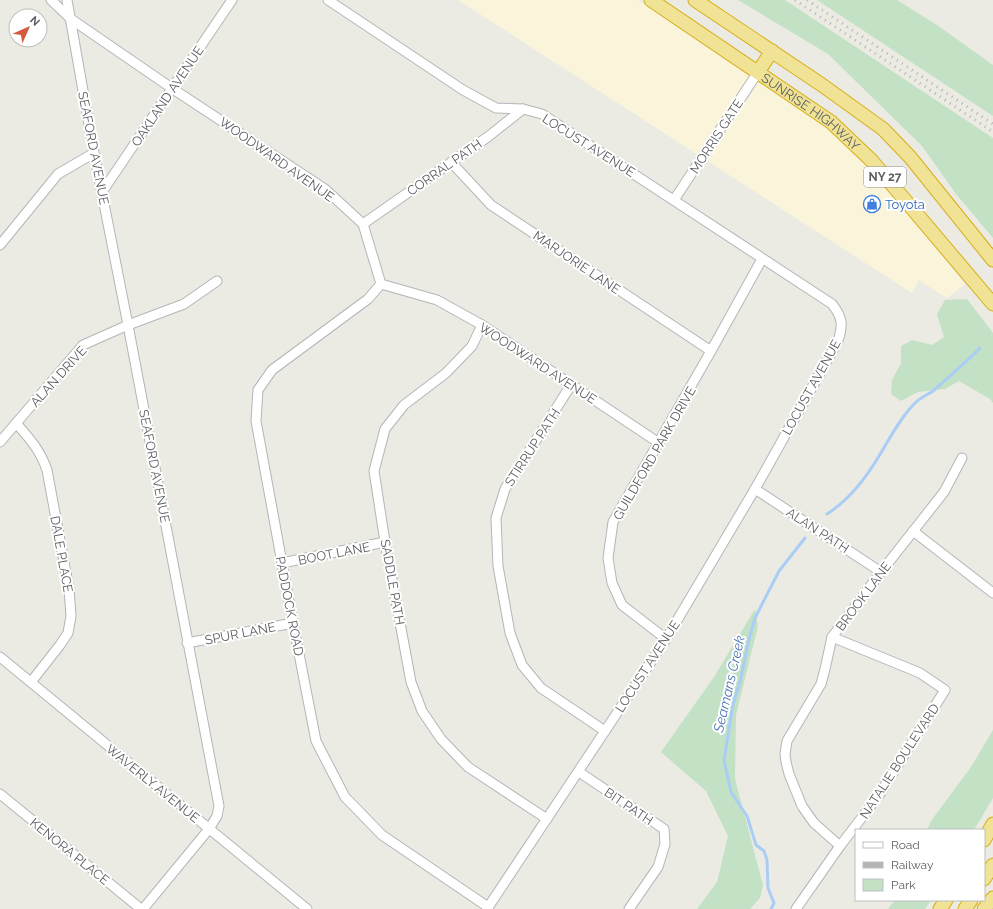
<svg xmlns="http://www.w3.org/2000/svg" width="993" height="909" viewBox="0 0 993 909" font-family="Raleway,sans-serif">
<rect width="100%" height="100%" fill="#ecebe3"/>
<!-- commercial -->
<path fill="#faf5da" d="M458,0H638L829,128L878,175L965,284L947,298L919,280L912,293Z"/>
<!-- green -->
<g fill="#c2e1c5">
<path d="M738,0H785L993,138V238L956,194L922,146L828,54Z"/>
<path d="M817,0H897L937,25L993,65V116Z"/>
<path d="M967,299L993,333V403L990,399L959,381L945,389L918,392L901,401L891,394L892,380L901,363V346L912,340L932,345L944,337L937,314L945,300Z"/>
<path d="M755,609L758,626L736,715L735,779L763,885L760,898L750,909H697L717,882L728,836L706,791L661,752L714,677Z"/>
<path d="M993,730V798L974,830H927L931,821L971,767Z"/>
<path d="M895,900H931L925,909H888Z"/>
</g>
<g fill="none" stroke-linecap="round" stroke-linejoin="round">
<!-- stream -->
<g stroke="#aacdf6" stroke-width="3">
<path d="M827,514C849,500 866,478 879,456C890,438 900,418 915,403C920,398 927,395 933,391C949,377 965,363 980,348"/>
<path d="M771,909L774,903L768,888L767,860L764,851L756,845L747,816L731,792L724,760L733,704L740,682L749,639L755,618L779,571L805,538"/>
</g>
<!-- minor casing -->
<g stroke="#b3b5b9" stroke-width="11">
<g id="minor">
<path d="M51,0L71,19L173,89L325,189L363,224L381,284L437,300L482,325L659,443"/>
<path d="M67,0L94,153L128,325L219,806L217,816L209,829L143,909"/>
<path d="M328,0L463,90L496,108L523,109L542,114L832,304C843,318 843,325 838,341L755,489L666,639L487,909"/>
<path d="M451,162L491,205L711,351"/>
<path d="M102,192L232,0"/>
<path d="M674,200L758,72"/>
<path d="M363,224L489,136L523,109"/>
<path d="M0,245L58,174L94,153"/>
<path d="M381,284L368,299L272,370L258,390L256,421L293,623L316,741L345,797L382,835L488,907"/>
<path d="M482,325L472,346L446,373L404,405L385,429L374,471L385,542L411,682L422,711L441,739L468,767L547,819"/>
<path d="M571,385L505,489L496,518L498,566L510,633L522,665L541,688L605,731"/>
<path d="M16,423C30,439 40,450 47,470L69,589L71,616L68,633L60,645L31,682"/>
<path d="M0,442L83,345L128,325L184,304L217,281"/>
<path d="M755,489L881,572"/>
<path d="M913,531L993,593"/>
<path d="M282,563L385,542"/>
<path d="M666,639L622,605L612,583L608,558L613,522L711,351L762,259"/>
<path d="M187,643L293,623"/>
<path d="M0,657L307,909"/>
<path d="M579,772L664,829L665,844L658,867L629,909"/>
<path d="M0,794L141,909"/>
<path d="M840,846L814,823L802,806L789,774L786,762L785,754L787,741L821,684L825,669L832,637L881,572L944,492L962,458"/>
<path d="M796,909L840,846L879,795L945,690L920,673L832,637"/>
</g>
</g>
<!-- highway casing -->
<g stroke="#d7ae18" stroke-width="15">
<g id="highway">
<path id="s1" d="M651,0L831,122L872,161L993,304"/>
<path d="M695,0L822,85L883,129L910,157L993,260"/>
<path d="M758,72L772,51"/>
<path d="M984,840L993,824"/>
<path d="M984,879L993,865"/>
<path d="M940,909L946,900"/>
<path d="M965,909L971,900"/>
<path d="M984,909L993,898"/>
</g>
</g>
<!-- minor -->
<use href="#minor" stroke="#fff" stroke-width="9"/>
<!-- highway -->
<use href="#highway" stroke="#f1e395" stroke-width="13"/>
<!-- rail -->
<g stroke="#b3b4b4" stroke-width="3" stroke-dasharray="1 5" stroke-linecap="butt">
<path d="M795,0L993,132"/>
<path d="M807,0L993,124"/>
</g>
</g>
<!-- icons -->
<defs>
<g id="shop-ring" transform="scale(0.9)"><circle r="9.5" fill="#fff" stroke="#3f7fe0" stroke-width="1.5"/><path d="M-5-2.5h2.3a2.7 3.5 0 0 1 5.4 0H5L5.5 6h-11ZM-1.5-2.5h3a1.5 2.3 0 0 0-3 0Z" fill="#3f7fe0"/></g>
</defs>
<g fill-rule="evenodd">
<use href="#shop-ring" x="872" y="204"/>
</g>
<g text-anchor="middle" stroke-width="4" stroke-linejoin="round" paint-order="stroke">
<!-- shield labels -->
<rect fill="#fff" stroke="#8c8e91" stroke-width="1" x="864" y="167" width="42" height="20" rx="3"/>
<g font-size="12" font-weight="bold" fill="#5b5e62">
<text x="885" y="181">NY 27</text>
</g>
<!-- street labels -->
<g font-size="13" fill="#5b5e62" stroke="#fff">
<text transform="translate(167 96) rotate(-56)" y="5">OAKLAND AVENUE</text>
<text dy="5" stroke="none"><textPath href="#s1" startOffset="195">SUNRISE HIGHWAY</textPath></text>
<text transform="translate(716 136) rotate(-57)" y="5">MORRIS GATE</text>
<text transform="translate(589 145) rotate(32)" y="5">LOCUST AVENUE</text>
<text transform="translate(94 148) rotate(79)" y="5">SEAFORD AVENUE</text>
<text transform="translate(277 159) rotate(35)" y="5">WOODWARD AVENUE</text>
<text transform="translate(444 167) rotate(-35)" y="5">CORRAL PATH</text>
<text transform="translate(577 262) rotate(34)" y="5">MARJORIE LANE</text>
<text transform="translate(538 363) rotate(33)" y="5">WOODWARD AVENUE</text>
<text transform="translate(58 376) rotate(-48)" y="5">ALAN DRIVE</text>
<text transform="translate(811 387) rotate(-61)" y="5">LOCUST AVENUE</text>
<text transform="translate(532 447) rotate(-57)" y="5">STIRRUP PATH</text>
<text transform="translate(654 453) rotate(-60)" y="5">GUILDFORD PARK DRIVE</text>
<text transform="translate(155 466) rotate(79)" y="5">SEAFORD AVENUE</text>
<text transform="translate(818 530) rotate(33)" y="5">ALAN PATH</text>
<text transform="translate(334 553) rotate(-11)" y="5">BOOT LANE</text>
<text transform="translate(62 554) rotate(80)" y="5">DALE PLACE</text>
<text transform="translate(393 582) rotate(80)" y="5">SADDLE PATH</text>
<text transform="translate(863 596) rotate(-53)" y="5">BROOK LANE</text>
<text transform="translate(290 606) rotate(79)" y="5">PADDOCK ROAD</text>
<text transform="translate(240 633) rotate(-11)" y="5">SPUR LANE</text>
<text transform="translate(647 666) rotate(-57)" y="5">LOCUST AVENUE</text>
<text transform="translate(899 761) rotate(-57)" y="5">NATALIE BOULEVARD</text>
<text transform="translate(153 783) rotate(39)" y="5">WAVERLY AVENUE</text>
<text transform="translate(629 806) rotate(34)" y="5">BIT PATH</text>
<text transform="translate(70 851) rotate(39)" y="5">KENORA PLACE</text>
</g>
<!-- shop labels -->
<g font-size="13" fill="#366cbe" stroke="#fff" text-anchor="start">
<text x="885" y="209">Toyota</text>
</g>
<!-- water labels -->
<g font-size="14" font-style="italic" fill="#4f77b6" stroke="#fff">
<text transform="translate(729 684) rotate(-77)" y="5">Seamans Creek</text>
</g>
</g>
<!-- legend -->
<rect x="855" y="829" width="130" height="72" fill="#ffffff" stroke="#bdbfc0"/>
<rect x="863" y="842" width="20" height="6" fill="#ffffff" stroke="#bdbfc0"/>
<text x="891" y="849" font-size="12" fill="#5b5e62">Road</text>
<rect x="863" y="862" width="20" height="6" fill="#b3b4b4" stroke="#bdbfc0"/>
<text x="891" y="869" font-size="12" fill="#5b5e62">Railway</text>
<rect x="863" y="879" width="20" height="12" fill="#c2e1c5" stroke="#bdbfc0"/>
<text x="891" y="889" font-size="12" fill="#5b5e62">Park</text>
<!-- north arrow -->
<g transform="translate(28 28) rotate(45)"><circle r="19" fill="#ffffff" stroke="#bdbfc0"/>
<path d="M0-3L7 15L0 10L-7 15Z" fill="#d6593f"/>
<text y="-6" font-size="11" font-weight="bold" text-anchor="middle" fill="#5b5e62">N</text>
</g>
</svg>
